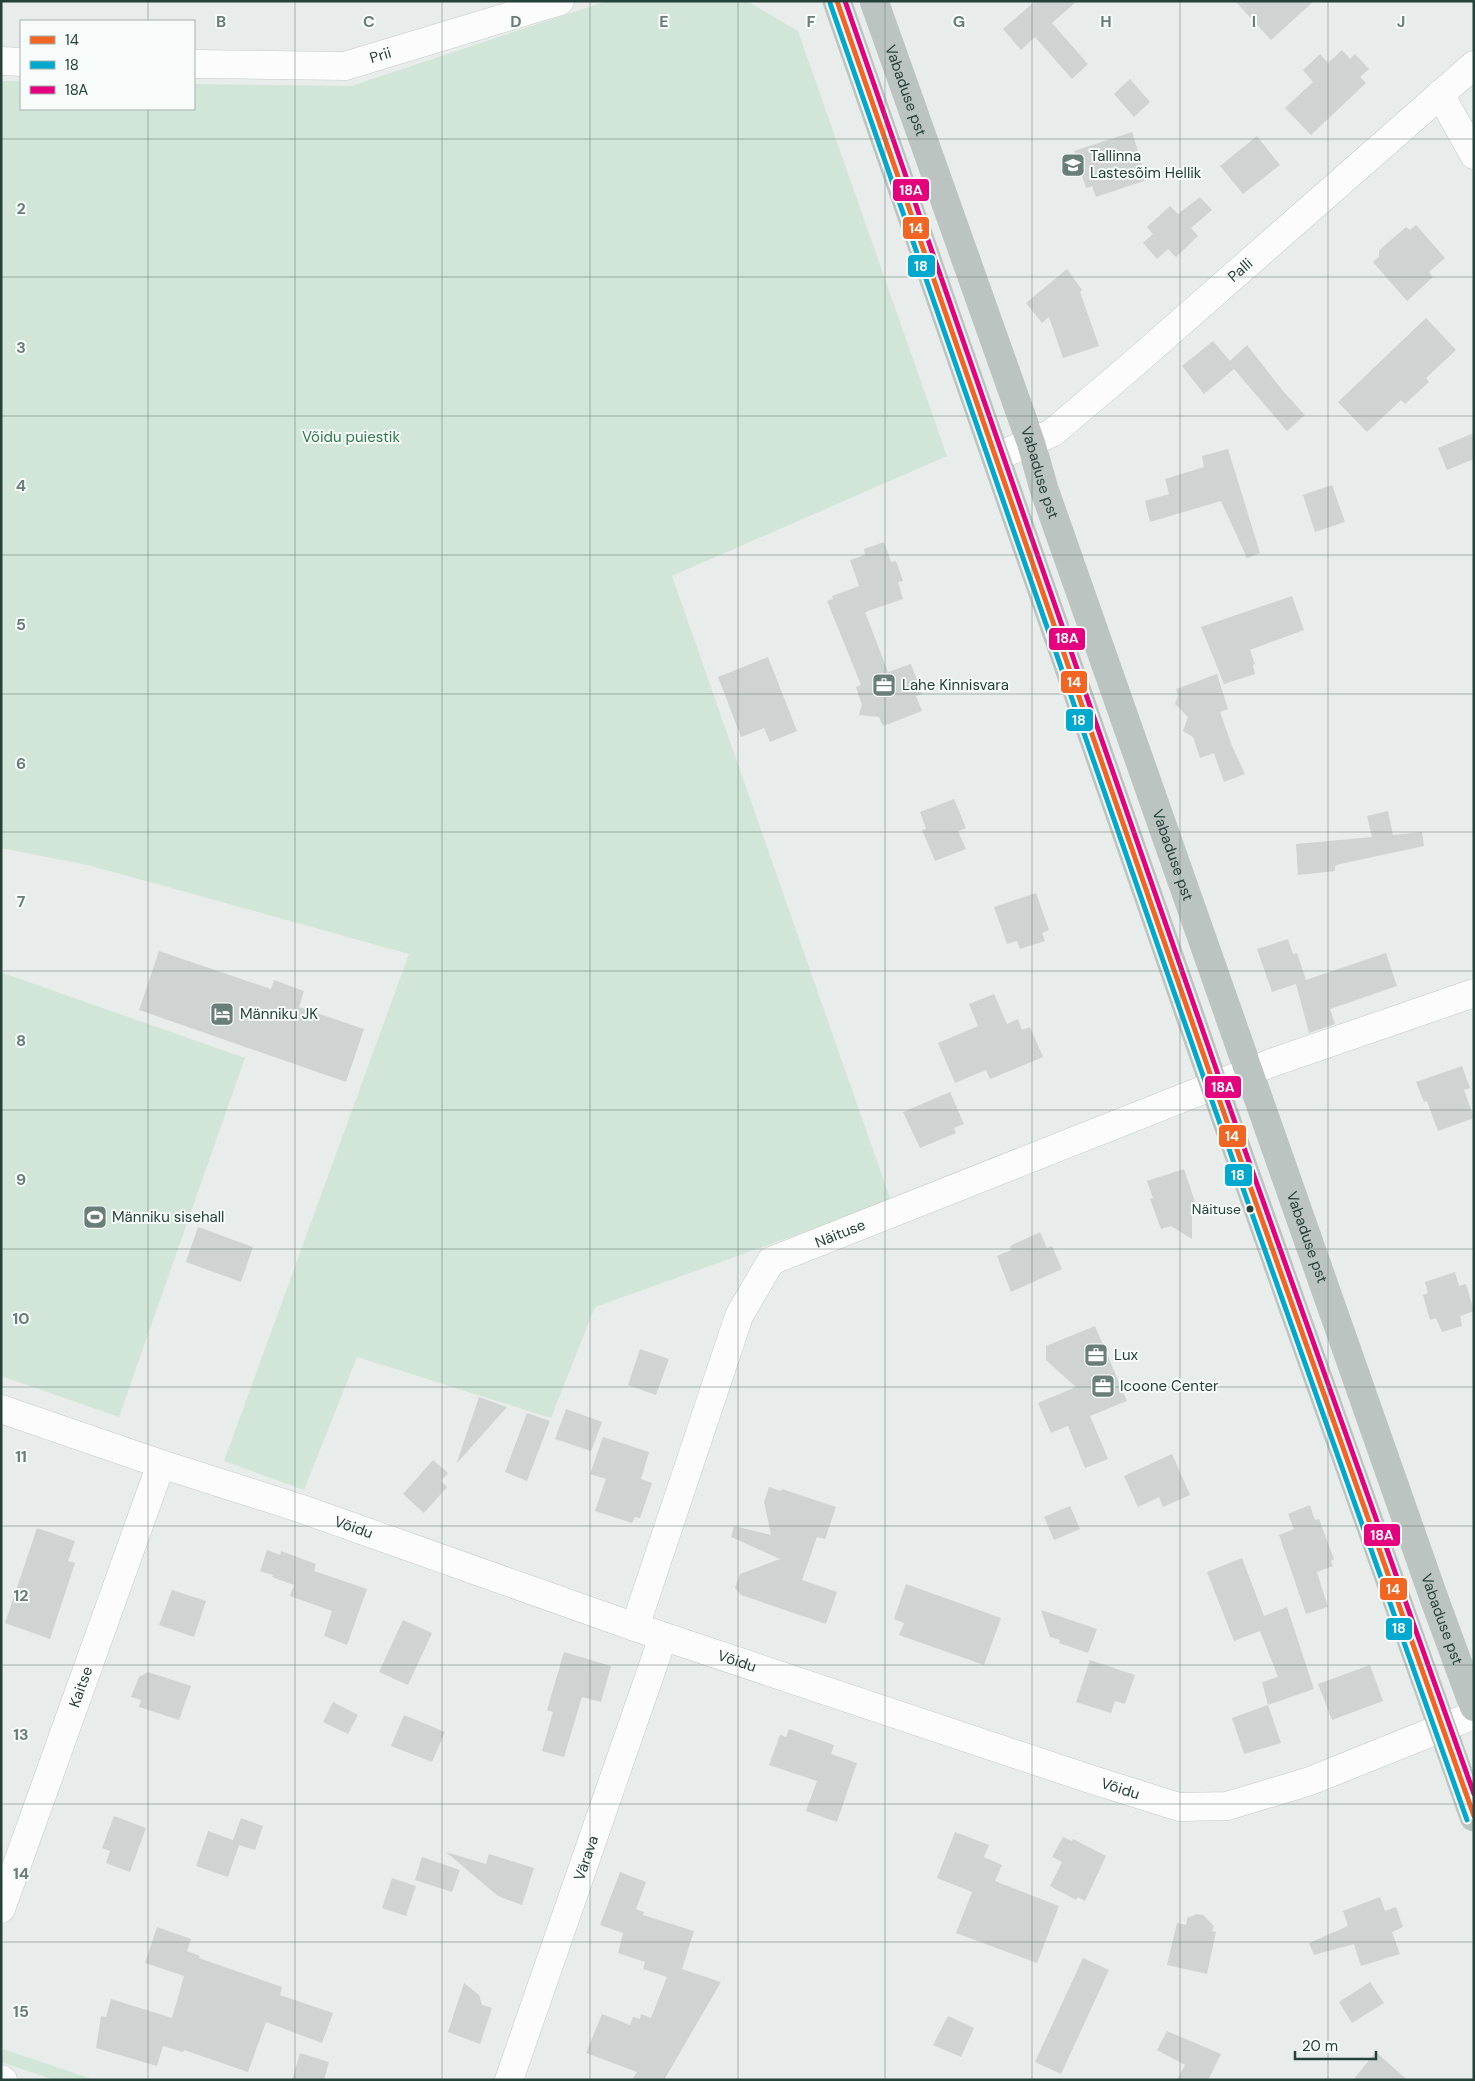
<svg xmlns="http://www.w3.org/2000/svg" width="1475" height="2081" viewBox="0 0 1475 2081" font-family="'DM Sans',sans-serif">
<rect width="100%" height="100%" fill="#e8edeb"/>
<!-- green -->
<g fill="#d1e6d8">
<path d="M607,1H747L798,31L947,456L672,576L891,1201L595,1307L551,1418L357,1357L304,1490L224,1461L409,954L88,865L1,848V81H21V109H194V84L351,86Z"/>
<path d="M3,973L245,1058L119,1417L1,1376V978Z"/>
<path d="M3,2049L95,2080H54L1,2062Z"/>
</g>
<!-- building -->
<g fill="#cfd4d2">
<path d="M1035,1H1077L1052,23L1088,64L1072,79L1035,37L1021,50L1003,29Z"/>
<path d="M1235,1H1314L1271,40Z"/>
<path d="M1342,50L1350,59L1355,54L1369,69L1360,77L1366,83L1311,135L1285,108L1313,82L1303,70L1320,54L1328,63Z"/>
<path d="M1130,79L1150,102L1134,117L1114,94Z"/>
<path d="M1132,132L1147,180L1096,197L1092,186L1086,188L1074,151Z"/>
<path d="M1257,136L1280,165L1243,194L1220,166Z"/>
<path d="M1200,197L1212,210L1191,228L1198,236L1176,257L1168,249L1157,259L1143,243L1153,234L1147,227L1170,206L1178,214Z"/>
<path d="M1416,225L1445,258L1429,272L1433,277L1407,301L1373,262L1379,257V251L1384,246L1406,227L1410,230Z"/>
<path d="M1067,269L1082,290L1080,292L1099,346L1063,358L1049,317L1042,323L1026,303Z"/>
<path d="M1426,318L1456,350L1426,378L1429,382L1405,404L1401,400L1367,432L1338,402Z"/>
<path d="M1213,341L1230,361L1247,345L1283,391L1305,415L1287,431L1234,369L1204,394L1182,366Z"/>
<path d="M1474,433V459L1447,470L1438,448Z"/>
<path d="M1228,449L1260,553L1247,558L1221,501L1150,522L1145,501L1169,494L1165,479L1204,467L1202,456Z"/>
<path d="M1332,485L1345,522L1315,532L1303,495Z"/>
<path d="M884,542L891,562L896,561L903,581L898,582L903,599L865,612L888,672L911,664L922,694L916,696L922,711L883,726L879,717L859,715L862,705L856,687L861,685L827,601L833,599L832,596L859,586L850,560L865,555L864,549Z"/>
<path d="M1292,596L1304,630L1250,650L1255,664L1253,665L1255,674L1224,684L1201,627Z"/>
<path d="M768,657L797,731L770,742L764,728L741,737L718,677Z"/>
<path d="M1217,674L1228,709L1220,712L1232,746L1245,774L1224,782L1214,753L1200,758L1193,737L1183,731L1188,717L1175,704L1178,696L1176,689Z"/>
<path d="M954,799L966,828L958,831L966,849L935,861L922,830L926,829L920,812Z"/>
<path d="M1388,811L1393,835L1422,832L1424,846L1340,864L1335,866V871L1298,875L1296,844L1372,837L1367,816Z"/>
<path d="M1036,893L1049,930L1042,933L1045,941L1020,949L1017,941L1007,944L994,907Z"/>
<path d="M1288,939L1293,954L1297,953L1306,980L1386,953L1397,986L1330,1009L1335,1024L1309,1033L1296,984L1272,992L1257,949Z"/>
<path d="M159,951L271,989L274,980L304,991L299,1007L364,1029L346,1082L139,1010Z"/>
<path d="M994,994L1007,1024L1018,1019L1022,1030L1030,1027L1043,1057L990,1079L986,1070L955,1083L938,1043L978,1026L969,1004Z"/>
<path d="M1462,1066L1470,1088L1464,1090L1474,1118L1438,1131L1427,1101L1424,1102L1416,1082Z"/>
<path d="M950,1092L964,1124L954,1128L956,1133L920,1148L903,1112Z"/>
<path d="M1184,1169L1197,1208L1192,1210V1239L1171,1226L1161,1229L1150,1199L1153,1198L1147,1181Z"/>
<path d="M198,1227L253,1247L241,1282L186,1262Z"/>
<path d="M1040,1232L1047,1248L1052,1246L1062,1269L1011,1292L997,1256L1011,1250L1010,1246Z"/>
<path d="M1455,1272L1459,1286L1466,1284L1474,1311L1460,1316L1462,1326L1442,1332L1436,1318L1430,1320L1423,1295L1428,1293L1425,1282Z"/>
<path d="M1095,1326L1127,1401L1090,1416L1108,1459L1085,1468L1068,1426L1051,1433L1038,1403L1076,1387L1046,1360V1346Z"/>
<path d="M640,1349L669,1359L656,1395L628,1385Z"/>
<path d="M479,1397L507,1407L458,1462H457Z"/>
<path d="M566,1409L602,1422L591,1451L555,1439Z"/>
<path d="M527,1413L550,1421L527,1481L505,1472Z"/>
<path d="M603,1437L649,1452L641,1479L652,1483L640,1518L635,1517L632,1523L595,1511L606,1479L590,1474Z"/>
<path d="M1172,1454L1190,1495L1163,1507L1159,1497L1138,1507L1124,1476Z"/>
<path d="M433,1460L448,1473L441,1481L447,1487L424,1513L403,1494Z"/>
<path d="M769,1487L781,1491L782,1489L836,1507L825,1539L817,1537L802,1580L837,1592L826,1624L741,1595L735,1588L740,1574L780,1559L731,1537L734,1526L771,1535L764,1502Z"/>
<path d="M1310,1505L1315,1520L1319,1519L1334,1559L1331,1561L1333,1566L1317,1572L1328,1607L1306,1614L1279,1535L1294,1529L1288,1514Z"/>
<path d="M1070,1506L1080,1529L1054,1540L1044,1517Z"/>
<path d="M37,1528L75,1541L68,1561L75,1563L50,1639L5,1623Z"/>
<path d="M267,1550L280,1555L281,1551L316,1564L314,1571L367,1589L347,1645L324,1636L332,1611L290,1596L294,1585L272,1577L273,1575L260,1571Z"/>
<path d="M1242,1558L1264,1616L1287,1607L1314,1689L1268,1705L1262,1682L1278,1677L1260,1631L1234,1641L1207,1572Z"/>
<path d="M906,1584L1001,1618L984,1665L899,1635L904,1623L894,1619Z"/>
<path d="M172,1590L206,1601L194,1637L159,1625Z"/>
<path d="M1041,1610L1097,1629L1088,1653L1059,1643L1060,1640L1050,1637Z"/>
<path d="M403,1620L432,1633L408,1685L379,1672Z"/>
<path d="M564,1652L611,1666L601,1702L582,1697L564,1757L542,1751L553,1712L547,1710Z"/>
<path d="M1090,1660L1135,1675L1125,1704L1115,1701L1111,1713L1076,1702Z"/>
<path d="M1370,1665L1383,1701L1332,1720L1318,1684Z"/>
<path d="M148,1672L191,1686L179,1720L139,1707L141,1700L131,1697L139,1677Z"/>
<path d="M333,1702L358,1715L348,1734L323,1722Z"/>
<path d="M1268,1705L1281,1743L1244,1754L1232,1718Z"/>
<path d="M404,1715L445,1732L432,1762L391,1746Z"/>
<path d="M789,1729L834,1745L831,1754L857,1763L837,1822L806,1811L817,1781L769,1765L780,1735L786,1737Z"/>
<path d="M114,1816L146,1828L130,1872L106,1863L110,1851L102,1848Z"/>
<path d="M241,1818L263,1826L255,1850L239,1845L228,1877L196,1866L208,1831L233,1840Z"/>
<path d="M955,1832L989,1845L984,1857L1002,1865L995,1881L1059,1906L1037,1963L956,1933L972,1892L937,1878Z"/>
<path d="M1063,1837L1072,1841L1073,1839L1106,1856L1085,1901L1078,1897L1076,1900L1050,1886L1062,1862L1052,1857Z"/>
<path d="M446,1852L486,1864L489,1854L534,1868L522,1905L498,1896Z"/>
<path d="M422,1857L460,1870L452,1892L415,1880Z"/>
<path d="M620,1872L646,1882L636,1909L644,1912L643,1915L694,1931L682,1969L721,1982L664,2080H632L637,2072L586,2053L602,2014L630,2025L633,2017L640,2019L641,2014L651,2018L667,1977L643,1969L645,1962L618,1953L623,1933L600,1925Z"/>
<path d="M392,1878L416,1886L406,1916L382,1908Z"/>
<path d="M1380,1897L1385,1911L1396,1907L1403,1927L1392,1932L1400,1954L1361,1966L1354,1944L1314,1955L1309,1943L1348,1926L1343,1911Z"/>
<path d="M1197,1914L1203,1915L1214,1926L1212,1931L1216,1932L1207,1974L1167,1965L1177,1923L1186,1925L1187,1918Z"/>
<path d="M157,1927L191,1939L187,1951L200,1956L199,1958L282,1987L280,1995L333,2013L322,2043L266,2022L248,2072L184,2050L183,2052L163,2046L157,2066L96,2048L101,2016L106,2017L111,1999L172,2018L184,1976L145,1963Z"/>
<path d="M1083,1958L1109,1970L1061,2074L1035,2062Z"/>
<path d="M1370,1982L1384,2003L1352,2023L1339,2002Z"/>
<path d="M464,1983L479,1995L482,2005L492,2008L480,2044L448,2032Z"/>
<path d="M948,2016L974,2028L961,2057L933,2045Z"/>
<path d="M1167,2031L1221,2054L1208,2080H1177L1185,2065L1157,2050Z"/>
<path d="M1376,2052L1407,2080H1353Z"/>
<path d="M300,2053L329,2062L324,2080H292Z"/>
</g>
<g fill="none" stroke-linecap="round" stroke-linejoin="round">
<!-- minor casing -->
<g stroke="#c5cac8" stroke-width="29">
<g id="minor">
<path d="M1,61L21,62"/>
<path id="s1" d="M194,64L345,66L560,1"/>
<path d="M1440,94L1474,155"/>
<path id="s2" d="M996,457L1052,433L1130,367L1474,65"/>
<path id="s3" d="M1,1409L161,1464L299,1508L635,1627L1093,1780L1179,1807L1227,1806L1310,1781L1474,1715"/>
<path id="s4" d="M635,1627L739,1316L771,1261L1271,1063L1474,993"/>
<path id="s5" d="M1,1909L161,1464"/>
<path d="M1,2079L3,2080"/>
<path id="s6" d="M509,2080L663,1637"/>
</g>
</g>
<!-- highway casing -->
<g stroke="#c3ccc9" stroke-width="29">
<g id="highway">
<path d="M837,1L1214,1085L1474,1817"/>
<path id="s7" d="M874,1L1031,443L1044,489L1435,1601L1474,1707"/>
</g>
</g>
<!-- minor -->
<use href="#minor" stroke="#fcfcfc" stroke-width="28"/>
<!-- highway -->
<use href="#highway" stroke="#bcc4c2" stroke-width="28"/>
<!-- bus-1 casing -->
<g stroke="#f7fbf9" stroke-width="9">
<path id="bus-1" d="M837,1L1214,1085L1474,1816"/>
</g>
<!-- bus-2 casing -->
<g stroke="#f7fbf9" stroke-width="9">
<path id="bus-2" d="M830,3L1207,1087L1467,1820"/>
</g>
<!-- bus-3 casing -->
<g stroke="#f7fbf9" stroke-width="9">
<path id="bus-3" d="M845,1L1221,1083L1474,1794"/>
</g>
<!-- bus-1 -->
<use href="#bus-1" stroke="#f26522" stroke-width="5"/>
<!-- bus-2 -->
<use href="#bus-2" stroke="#00a9ce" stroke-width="5"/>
<!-- bus-3 -->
<use href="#bus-3" stroke="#e5007d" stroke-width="5"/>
</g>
<!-- grid -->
<path fill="none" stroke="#697e78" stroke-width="1" stroke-opacity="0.55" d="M148,1V21M295,1V2080M442,1V2080M590,1V2080M738,1V2080M885,1V2080M1032,1V2080M1180,1V2080M1328,1V2080M148,109V2080M1,139H1474M1,277H1474M1,416H1474M1,555H1474M1,694H1474M1,832H1474M1,971H1474M1,1110H1474M1,1249H1474M1,1387H1474M1,1526H1474M1,1665H1474M1,1804H1474M1,1942H1474"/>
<!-- icons -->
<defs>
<g id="school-square" transform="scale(1.25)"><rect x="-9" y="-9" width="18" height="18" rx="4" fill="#697e78" stroke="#f7fbf9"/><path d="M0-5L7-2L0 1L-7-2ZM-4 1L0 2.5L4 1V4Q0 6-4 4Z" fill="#fff"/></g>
<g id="office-square" transform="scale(1.25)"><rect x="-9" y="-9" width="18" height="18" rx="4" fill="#697e78" stroke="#f7fbf9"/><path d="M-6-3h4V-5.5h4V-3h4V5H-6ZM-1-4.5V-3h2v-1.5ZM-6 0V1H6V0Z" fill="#fff"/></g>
<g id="hotel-square" transform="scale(1.25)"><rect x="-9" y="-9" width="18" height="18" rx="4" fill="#697e78" stroke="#f7fbf9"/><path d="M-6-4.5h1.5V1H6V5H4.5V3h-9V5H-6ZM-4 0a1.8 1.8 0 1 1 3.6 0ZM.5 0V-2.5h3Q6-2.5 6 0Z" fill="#fff"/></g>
<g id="stadium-square" transform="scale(1.25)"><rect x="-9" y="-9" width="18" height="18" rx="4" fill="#697e78" stroke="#f7fbf9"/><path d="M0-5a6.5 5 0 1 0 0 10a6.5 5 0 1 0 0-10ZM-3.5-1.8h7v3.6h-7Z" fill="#fff"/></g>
</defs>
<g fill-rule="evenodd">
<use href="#school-square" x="1073" y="165"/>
<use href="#office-square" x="884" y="685"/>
<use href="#hotel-square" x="222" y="1014"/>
<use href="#stadium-square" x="95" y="1217"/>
<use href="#office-square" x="1096" y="1355"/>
<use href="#office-square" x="1103" y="1386"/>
</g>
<!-- markers -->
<circle fill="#24423a" stroke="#f7fbf9" stroke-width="2" cx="1250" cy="1209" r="4.5"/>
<g text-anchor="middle" stroke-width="4" stroke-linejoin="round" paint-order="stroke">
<!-- bus labels -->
<g font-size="14" fill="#24423a" stroke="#f7fbf9" text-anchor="end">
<text x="1241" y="1214">Näituse</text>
</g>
<!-- street labels -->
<g font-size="15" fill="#24423a" stroke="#f7fbf9">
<text dy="5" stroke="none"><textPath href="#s1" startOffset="188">Prii</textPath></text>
<text dy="5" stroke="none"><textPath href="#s7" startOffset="95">Vabaduse pst</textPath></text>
<text dy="5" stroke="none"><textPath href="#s2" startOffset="310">Palli</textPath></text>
<text dy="5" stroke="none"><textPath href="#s7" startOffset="500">Vabaduse pst</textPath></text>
<text dy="5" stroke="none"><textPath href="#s7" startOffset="905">Vabaduse pst</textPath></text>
<text dy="5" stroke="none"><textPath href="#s4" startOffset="466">Näituse</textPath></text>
<text dy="5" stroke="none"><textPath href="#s7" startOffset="1310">Vabaduse pst</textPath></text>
<text dy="5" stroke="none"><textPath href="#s3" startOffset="372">Võidu</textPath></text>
<text dy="5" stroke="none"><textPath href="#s7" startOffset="1715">Vabaduse pst</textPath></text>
<text dy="5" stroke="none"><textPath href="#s3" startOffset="778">Võidu</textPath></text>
<text dy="5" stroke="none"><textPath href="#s5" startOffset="236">Kaitse</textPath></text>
<text dy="5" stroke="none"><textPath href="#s3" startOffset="1182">Võidu</textPath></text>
<text dy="5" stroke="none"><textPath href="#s6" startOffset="235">Värava</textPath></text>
</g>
<!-- poi labels -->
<g font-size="15" fill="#24423a" stroke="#f7fbf9" text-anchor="start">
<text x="1090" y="161">Tallinna<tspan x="1090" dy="17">Lastesõim Hellik</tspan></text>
<text x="902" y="690">Lahe Kinnisvara</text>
<text x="240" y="1019">Männiku JK</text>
<text x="112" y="1222">Männiku sisehall</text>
<text x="1114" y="1360">Lux</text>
<text x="1120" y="1391">Icoone Center</text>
</g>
<!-- park labels -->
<g font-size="15" fill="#2d7a4b" stroke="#f7fbf9">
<text x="351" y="442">Võidu puiestik</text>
</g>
</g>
<g font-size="16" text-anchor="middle" font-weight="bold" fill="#697e78" stroke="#f7fbf9" stroke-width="4" stroke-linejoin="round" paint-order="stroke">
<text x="221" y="27">B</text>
<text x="369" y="27">C</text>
<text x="516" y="27">D</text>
<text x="664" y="27">E</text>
<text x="811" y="27">F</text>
<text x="959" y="27">G</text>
<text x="1106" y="27">H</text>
<text x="1254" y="27">I</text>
<text x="1401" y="27">J</text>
<text x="21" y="214">2</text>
<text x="21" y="353">3</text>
<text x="21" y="491">4</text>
<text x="21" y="630">5</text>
<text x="21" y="769">6</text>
<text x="21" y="907">7</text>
<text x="21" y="1046">8</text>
<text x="21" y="1185">9</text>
<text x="21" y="1324">10</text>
<text x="21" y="1462">11</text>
<text x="21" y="1601">12</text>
<text x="21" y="1740">13</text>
<text x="21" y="1879">14</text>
<text x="21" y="2017">15</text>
</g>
<g stroke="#f7fbf9" stroke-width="2">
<rect x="892" y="178" width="38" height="24" rx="5" fill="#e5007d"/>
<rect x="902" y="216" width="28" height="24" rx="5" fill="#f26522"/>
<rect x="907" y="254" width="29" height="24" rx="5" fill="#00a9ce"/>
<rect x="1048" y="627" width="38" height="24" rx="5" fill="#e5007d"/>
<rect x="1060" y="670" width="28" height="24" rx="5" fill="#f26522"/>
<rect x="1065" y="708" width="29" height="24" rx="5" fill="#00a9ce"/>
<rect x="1204" y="1075" width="38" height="24" rx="5" fill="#e5007d"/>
<rect x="1218" y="1124" width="29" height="24" rx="5" fill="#f26522"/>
<rect x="1224" y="1163" width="29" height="24" rx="5" fill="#00a9ce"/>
<rect x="1363" y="1523" width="38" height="24" rx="5" fill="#e5007d"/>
<rect x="1379" y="1577" width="29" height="24" rx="5" fill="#f26522"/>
<rect x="1385" y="1617" width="28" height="24" rx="5" fill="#00a9ce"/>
</g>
<g font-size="14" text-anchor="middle" font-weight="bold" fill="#fff">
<text x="911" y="195">18A</text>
<text x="916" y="233">14</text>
<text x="921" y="271">18</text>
<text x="1067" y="643">18A</text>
<text x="1074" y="687">14</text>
<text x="1079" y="725">18</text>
<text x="1223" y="1092">18A</text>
<text x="1232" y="1141">14</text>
<text x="1238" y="1180">18</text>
<text x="1382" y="1540">18A</text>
<text x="1393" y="1594">14</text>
<text x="1399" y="1633">18</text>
</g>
<!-- border -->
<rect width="1475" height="2081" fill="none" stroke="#24423a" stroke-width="5"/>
<!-- legend -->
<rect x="20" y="20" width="175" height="90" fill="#f7fbf9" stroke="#a3b1ad"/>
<rect x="30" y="36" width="25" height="8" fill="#f26522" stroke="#a3b1ad"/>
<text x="65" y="45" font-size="15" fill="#24423a">14</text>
<rect x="30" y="61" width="25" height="8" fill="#00a9ce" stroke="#a3b1ad"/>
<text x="65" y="70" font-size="15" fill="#24423a">18</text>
<rect x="30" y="86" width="25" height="8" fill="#e5007d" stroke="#a3b1ad"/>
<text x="65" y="95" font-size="15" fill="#24423a">18A</text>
<!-- scale -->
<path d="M1295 2051v8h81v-8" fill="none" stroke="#24423a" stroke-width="2.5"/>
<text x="1302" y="2051" font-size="15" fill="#24423a" stroke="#f7fbf9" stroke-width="4" paint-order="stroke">20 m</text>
</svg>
